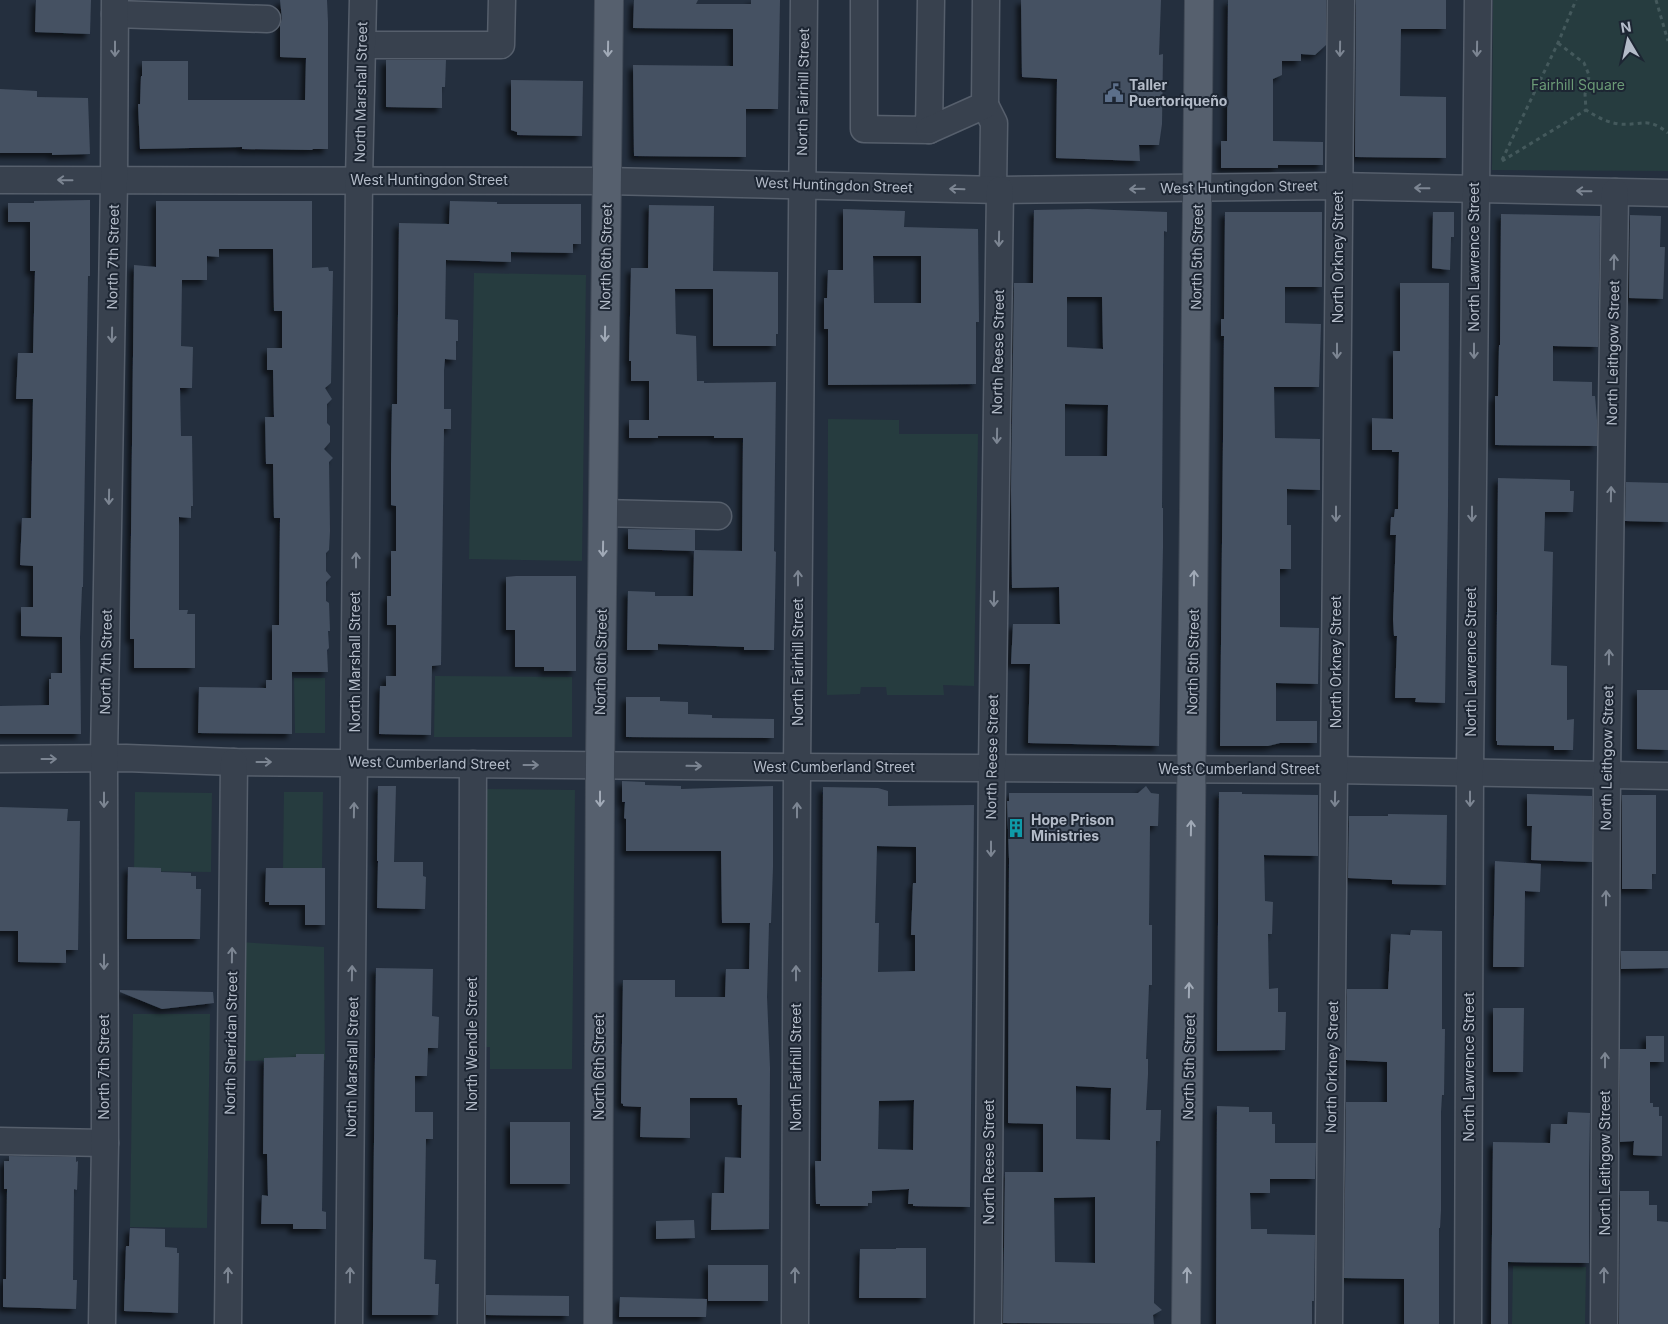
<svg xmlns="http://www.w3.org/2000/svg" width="1668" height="1324" viewBox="0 0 1668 1324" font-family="Inter,sans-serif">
<defs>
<filter id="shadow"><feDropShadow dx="-4.5" dy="4.5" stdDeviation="2.5" flood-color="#0009"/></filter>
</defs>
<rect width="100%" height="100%" fill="#242f3e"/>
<!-- green -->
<g fill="#263c3f">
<path d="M1493,0H1668V171L1492,170Z"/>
<path d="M474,273L586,275L582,561L469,559Z"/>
<path d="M828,419L899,420V434H978L974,686L943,685L944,695H887L886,687H861L860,694L827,695Z"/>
<path d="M435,676L572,677V737H434Z"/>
<path d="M294,678H325V733H295Z"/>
<path d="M483,789L575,790L572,1069H490V1047H481Z"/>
<path d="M135,792L212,793L211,872L134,871Z"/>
<path d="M284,792H323L322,869H283Z"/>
<path d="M239,942L324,947L325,1060L239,1061Z"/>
<path d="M133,1014H210L207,1228L130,1227Z"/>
<path d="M1513,1266L1586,1267L1585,1324H1512Z"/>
</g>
<!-- building -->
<g fill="#455162" fill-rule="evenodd" filter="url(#shadow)">
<path d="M36,0H91L90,34L35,32Z"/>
<path d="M280,0H327L328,22V149H312L313,150L242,149V147L140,149L138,104H140L141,76H142V61H188V100H305L306,58L280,57V25L282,19Z"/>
<path d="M634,0H698L696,4H751V0H780L778,109H746V157L634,156L633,65L733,66V29L633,28Z"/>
<path d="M1021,0H1161L1159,55L1163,54L1162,124L1159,145H1139L1140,161L1056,158L1057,79L1022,77Z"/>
<path d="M1228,0H1326V45L1315,55L1301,54V61H1282V75L1273,79V141L1323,142V165H1278V168H1221V141H1227Z"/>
<path d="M1356,0H1446V29H1401L1400,96L1446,97V158L1355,157Z"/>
<path d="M386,60H446L445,87H442V108L386,107Z"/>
<path d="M511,80L583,81L582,136L517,135V132L511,130Z"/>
<path d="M0,89L37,91V97L88,98L90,154L52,155V153H0Z"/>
<path d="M90,200V276H88L83,587H82L80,637L81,734H0V706L49,705V679H51V673H62V637L21,636V607H33V566L20,565L22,518H31L33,399H16L18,353H33L35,271H30V222H8V203H34V201Z"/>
<path d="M156,201H312V268L328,267L329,271H333L331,383L325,388L332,399L327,404V423L330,426V442L324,449L333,458L329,462L330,531L329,550L326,553V571L331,577L326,582V601L329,603L330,631H328L329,648L327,650L328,672H292V734L198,733L199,687L266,688V680H272V625H279L280,518H274L273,464H266L265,417H274L273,370H267V348H282V311H274L273,249H219V257L207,256V280H182L181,346L193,347L192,388H180L181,436H192L193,506H191V518L179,517V610H188L187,614H195V668H134V639H130V622L134,265L156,267Z"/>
<path d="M450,201L497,202V204H581V244H573V253L511,252V262L446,260L445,319L458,320V341H456V360L445,359L444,370V409H451V429H444L441,665L432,666L431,735L379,734L380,686H386V676H396V625H387V596H391V551H396V506L391,505V464L392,404H397L399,223L449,224Z"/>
<path d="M649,205L714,206L713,271L778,272V334H776V346H713V289H675L676,334L696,336L697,381H704V383L776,382L774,551L776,552L774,650H744V647L658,644V650H627L628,591L655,592V596H693L694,551L628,549V529L695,530V550L742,551L743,438H714V436H658V438H629V420H649V381H631V361H629L631,268H648Z"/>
<path d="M843,209L905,211L904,227L978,229L979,322H976V384L828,385V329H824V298H827L828,270H843ZM873,256H921V303H874Z"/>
<path d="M1088,209L1167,212V232L1164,231L1162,508H1163V547L1159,746L1028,743L1030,664H1011L1013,624H1060L1059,587L1012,588L1011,490L1014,283H1033L1034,210ZM1067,297H1102L1103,349L1067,347ZM1065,404L1108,405L1107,456H1065Z"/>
<path d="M1225,212H1322V287H1285V323L1321,324L1319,387H1274L1275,438L1320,439V490L1287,489V525H1291V569H1280V627L1319,628L1318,684L1276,683V721H1317V743H1280L1268,746H1220L1224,336H1221V319H1224Z"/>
<path d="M1433,212H1454V237H1451L1450,270L1432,268Z"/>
<path d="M1501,214L1600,216L1598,347L1553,346V381L1592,382V396H1595L1597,420V446L1495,445V396H1498L1499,345H1500Z"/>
<path d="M1630,215L1661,216L1660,247H1665L1663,299L1629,298Z"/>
<path d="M1400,283H1449L1448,506L1445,703L1415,702L1416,698H1395L1397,636H1394L1393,619L1396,535H1390L1391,517H1394L1395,509H1398L1399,452H1392V450H1372V418L1393,419V351H1400Z"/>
<path d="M1498,478L1570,480V491H1574L1573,512H1545L1544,551L1553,552L1551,665L1567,666V720L1574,719L1573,750H1554V746L1497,745V741H1496Z"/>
<path d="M1626,482L1668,483V522L1625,521Z"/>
<path d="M516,576H576V671H544V667H515V630H506V577Z"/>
<path d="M1637,690H1668V750L1637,749Z"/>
<path d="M626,697H660V701L688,702V714L712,715V718L774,719V738L626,737Z"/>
<path d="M622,781L645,782V785L681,786V789L773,786V867L771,923H769L767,997L770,1068L769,1229L711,1230L712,1193H724L725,1157L741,1158L742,1105H738L737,1098H690V1138L640,1137L641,1107L623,1106V1104L621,1103L623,980H675V997H725L726,969H749L750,923H722L721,851H626V819L624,818L625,802H622Z"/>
<path d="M378,786H396L394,862H423V876L426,877L425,909L377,908L378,861H388H377Z"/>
<path d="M1146,786L1151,793L1159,794L1158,826H1150L1149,925H1152V985H1149L1146,1059H1148V1074L1146,1110H1161L1160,1141H1156L1154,1303L1162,1310L1153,1315L1154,1324L1003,1323L1005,1172H1043V1124L1008,1123L1009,859L1007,801H1009V793H1138ZM1076,1086L1111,1088L1110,1140L1076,1139ZM1095,1197V1263L1055,1262L1054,1198Z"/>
<path d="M823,787L878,788L888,791V806L974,805L970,1207L913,1206V1204H908L909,1189L872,1191V1203H868V1206H820V1204H816L815,1161H821ZM877,846L916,847V883H913L911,935H915V971L878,972L879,923H875ZM914,1100L913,1150L878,1149L879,1101Z"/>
<path d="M1219,792H1242V794L1318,795V856L1264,855L1265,901L1273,902L1272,934H1268L1269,989L1278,988V1012H1286L1285,1050L1217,1051Z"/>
<path d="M1527,794L1592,796V862L1531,860L1532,826H1527Z"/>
<path d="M1622,795H1656V874H1652V889H1622Z"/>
<path d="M0,807L68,809L67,821H80L78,950H66V963L18,962V931H0Z"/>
<path d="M1388,814L1447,815L1446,885L1392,884V880L1348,878L1349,816H1388Z"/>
<path d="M1495,861L1541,864L1540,892L1525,891L1524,967H1493Z"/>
<path d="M128,867L161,868V872L191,873V876H196V889H201L200,939H127Z"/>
<path d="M266,868H325V925H305V905H269V902H265Z"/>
<path d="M1411,930L1442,931V1029H1445L1444,1095H1442L1441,1112V1210L1440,1228H1439V1324H1404V1279L1344,1278L1346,1102H1387V1062L1346,1060L1347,989H1388L1391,934L1410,935Z"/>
<path d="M1621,951H1668V968L1621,969Z"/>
<path d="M376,968L433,969L432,1016L439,1017L438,1048H428L427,1076H415V1112H433V1139H426L424,1259L436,1260L435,1284H439L438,1315H372Z"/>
<path d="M120,990L213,992L214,1003L162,1009L120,992Z"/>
<path d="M1493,1008H1524L1523,1072H1493Z"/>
<path d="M1646,1036H1664V1062H1650V1103H1653V1107H1659V1116H1662V1156L1633,1155L1634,1141L1620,1142V1049H1646Z"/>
<path d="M296,1054H324L322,1211L326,1212V1229H293V1224H261L262,1195L268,1196L267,1154H263L264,1058L296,1057Z"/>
<path d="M1217,1106L1249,1107V1112H1272V1124H1275V1143H1316L1315,1179H1270V1193H1250L1251,1229H1267V1234L1315,1235L1314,1301H1312V1324H1216Z"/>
<path d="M1568,1112L1590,1113L1589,1170V1263L1508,1262V1324H1491L1493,1142L1550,1143L1551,1124H1567Z"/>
<rect x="510" y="1122" width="60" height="62"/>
<path d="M9,1156L76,1157V1162L78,1161L77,1190L74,1189L73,1280H77L76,1309L3,1307V1279H6L7,1189H4V1161H9Z"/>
<path d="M1620,1191H1649V1205H1657V1221L1668,1222V1324H1619Z"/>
<path d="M694,1220L695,1238L656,1239V1221Z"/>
<path d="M130,1228L165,1229V1247L177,1248V1253H179L178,1313L124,1311L126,1246H129Z"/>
<path d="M896,1248H926V1298H859L860,1249H896Z"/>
<rect x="708" y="1265" width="60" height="36"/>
<path d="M486,1295L569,1296V1316L486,1315Z"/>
<path d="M620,1297L707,1299L706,1317H619Z"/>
</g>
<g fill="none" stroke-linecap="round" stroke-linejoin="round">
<!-- minor casing -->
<g stroke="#565f6c" stroke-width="29">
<g id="minor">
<path d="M864,0V129L929,130L931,0"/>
<path d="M115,14L267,19"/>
<path d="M363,45H501L502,0"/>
<path d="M985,105L994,123L993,190"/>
<path d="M929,130L985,105L986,0"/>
<path d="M0,180L606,181L1000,190L1338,186L1668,193"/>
<path d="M603,513L718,516"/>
<path d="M0,759L126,758L234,762L797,767L1335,770L1668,776"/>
<path d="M0,1141L105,1143"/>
<path d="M102,1324L105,1143L104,758L114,181L115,0"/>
<path d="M228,1324L234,762"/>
<path d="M349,1324L359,180L363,0"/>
<path d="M471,1324L473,764"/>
<path d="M795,1324L797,767L804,0"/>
<path d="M988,1324L992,768L1000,190"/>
<path d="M1329,1324L1341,0"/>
<path d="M1468,1324L1470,771L1478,0"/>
<path d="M1604,1324L1607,775L1615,192"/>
</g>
</g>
<!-- major casing -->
<g stroke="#414a57" stroke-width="30">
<g id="major">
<path d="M598,1324L600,765L609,0"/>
<path d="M1186,1324L1199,0"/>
</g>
</g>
<!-- path -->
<g stroke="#44595c" stroke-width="3" stroke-dasharray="4 4" stroke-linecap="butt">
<path d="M1656,0L1668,41"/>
<path d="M1558,43L1584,63L1589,75L1588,85L1585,94L1586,110C1597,117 1606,122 1619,124C1642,126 1647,116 1668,133"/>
<path d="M1502,160L1558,43L1576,0"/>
<path d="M1502,161L1586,110"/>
</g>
<!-- minor -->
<use href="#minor" stroke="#38414e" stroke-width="26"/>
<!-- major -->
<use href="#major" stroke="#56606e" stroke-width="28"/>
</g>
<!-- one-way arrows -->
<defs><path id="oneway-shaft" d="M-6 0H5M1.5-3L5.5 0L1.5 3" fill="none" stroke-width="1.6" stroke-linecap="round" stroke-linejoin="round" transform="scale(1.25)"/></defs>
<g stroke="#7c8592">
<use href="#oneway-shaft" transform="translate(115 49) rotate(90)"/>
<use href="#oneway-shaft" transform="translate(1340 49) rotate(91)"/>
<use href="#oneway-shaft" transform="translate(1477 49) rotate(91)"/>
<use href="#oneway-shaft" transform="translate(65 180) rotate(-179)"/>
<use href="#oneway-shaft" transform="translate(1422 188) rotate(-179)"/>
<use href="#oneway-shaft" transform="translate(957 189) rotate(-178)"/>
<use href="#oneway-shaft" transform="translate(1137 189) rotate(179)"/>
<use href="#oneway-shaft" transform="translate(1584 191) rotate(-179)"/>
<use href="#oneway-shaft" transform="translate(999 239) rotate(91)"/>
<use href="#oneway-shaft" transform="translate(1614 262) rotate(-89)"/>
<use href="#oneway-shaft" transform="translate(112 335) rotate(91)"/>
<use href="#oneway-shaft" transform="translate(1337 351) rotate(90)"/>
<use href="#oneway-shaft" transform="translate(1474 351) rotate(90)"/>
<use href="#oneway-shaft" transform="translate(997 436) rotate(91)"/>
<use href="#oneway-shaft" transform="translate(1611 494) rotate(-89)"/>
<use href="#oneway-shaft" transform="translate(109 497) rotate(91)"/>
<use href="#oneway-shaft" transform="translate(1336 514) rotate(90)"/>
<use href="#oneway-shaft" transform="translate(1472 514) rotate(90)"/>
<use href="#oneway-shaft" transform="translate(356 560) rotate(-90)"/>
<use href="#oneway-shaft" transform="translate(798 578) rotate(-90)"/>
<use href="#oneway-shaft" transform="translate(994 599) rotate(91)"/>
<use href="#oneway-shaft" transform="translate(1609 657) rotate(-89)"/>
<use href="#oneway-shaft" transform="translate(49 759)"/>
<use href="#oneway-shaft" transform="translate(264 762)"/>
<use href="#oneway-shaft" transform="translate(531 765)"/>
<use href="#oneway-shaft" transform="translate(694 766) rotate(1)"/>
<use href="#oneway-shaft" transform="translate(1335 799) rotate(91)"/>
<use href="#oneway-shaft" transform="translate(1470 799) rotate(90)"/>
<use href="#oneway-shaft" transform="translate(104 800) rotate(90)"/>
<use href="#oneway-shaft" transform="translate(354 810) rotate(-89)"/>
<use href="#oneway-shaft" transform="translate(797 810) rotate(-90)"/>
<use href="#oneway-shaft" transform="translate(991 849) rotate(90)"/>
<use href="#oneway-shaft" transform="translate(1606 898) rotate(-90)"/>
<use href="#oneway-shaft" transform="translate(232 955) rotate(-89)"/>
<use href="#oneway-shaft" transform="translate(104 962) rotate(90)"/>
<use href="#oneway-shaft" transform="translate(352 973) rotate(-89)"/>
<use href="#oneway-shaft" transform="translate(796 973) rotate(-90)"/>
<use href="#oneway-shaft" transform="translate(1605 1060) rotate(-90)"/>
<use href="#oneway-shaft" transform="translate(228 1275) rotate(-89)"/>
<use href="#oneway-shaft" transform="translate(350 1275) rotate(-89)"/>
<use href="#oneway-shaft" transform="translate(795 1275) rotate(-90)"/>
<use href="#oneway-shaft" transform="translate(1604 1275) rotate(-90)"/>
</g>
<g stroke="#a1aab7">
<use href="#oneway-shaft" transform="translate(608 49) rotate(91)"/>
<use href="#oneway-shaft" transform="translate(605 334) rotate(91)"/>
<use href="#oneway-shaft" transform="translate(603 549) rotate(91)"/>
<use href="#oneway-shaft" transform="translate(1194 578) rotate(-89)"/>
<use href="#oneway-shaft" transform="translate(600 799) rotate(90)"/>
<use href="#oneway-shaft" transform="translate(1191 828) rotate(-89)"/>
<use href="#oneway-shaft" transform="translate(1189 990) rotate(-89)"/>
<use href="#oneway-shaft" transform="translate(1187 1275) rotate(-89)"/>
</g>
<!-- icons -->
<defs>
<g id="civic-bare" transform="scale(1.5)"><path d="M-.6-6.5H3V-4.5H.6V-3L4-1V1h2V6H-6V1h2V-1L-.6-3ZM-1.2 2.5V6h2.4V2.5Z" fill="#5c6f8a" stroke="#1d2633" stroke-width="2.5" paint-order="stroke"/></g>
<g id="building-bare" transform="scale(1.5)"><path d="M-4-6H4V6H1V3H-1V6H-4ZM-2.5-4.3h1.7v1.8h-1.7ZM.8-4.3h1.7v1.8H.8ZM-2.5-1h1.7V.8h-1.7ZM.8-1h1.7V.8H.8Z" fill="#0f9aa8" stroke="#1d2633" stroke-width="2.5" paint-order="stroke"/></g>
</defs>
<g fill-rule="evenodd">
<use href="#civic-bare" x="1114" y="93"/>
<use href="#building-bare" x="1016" y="828"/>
</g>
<g text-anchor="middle" stroke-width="4" stroke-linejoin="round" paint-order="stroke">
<!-- poi labels -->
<g font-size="14" font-weight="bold" fill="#b4bcc9" stroke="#1d2633" text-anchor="start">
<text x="1129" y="90">Taller<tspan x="1129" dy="16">Puertoriqueño</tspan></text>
<text x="1031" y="825">Hope Prison<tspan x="1031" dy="16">Ministries</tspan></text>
</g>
<!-- park labels -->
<g font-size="14" fill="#6b9a76" stroke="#1d2633">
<text x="1578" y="90">Fairhill Square</text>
</g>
<!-- street labels -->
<g font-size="14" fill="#b4bcc9" stroke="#1d2633">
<text transform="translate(361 92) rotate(-89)" y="5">North Marshall Street</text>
<text transform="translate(803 92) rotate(-89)" y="5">North Fairhill Street</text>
<text x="429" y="185">West Huntingdon Street</text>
<text transform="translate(834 185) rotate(2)" y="5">West Huntingdon Street</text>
<text transform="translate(1239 187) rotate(-1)" y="5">West Huntingdon Street</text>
<text transform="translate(113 257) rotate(-89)" y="5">North 7th Street</text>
<text transform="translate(606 257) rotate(-89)" y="5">North 6th Street</text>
<text transform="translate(1197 257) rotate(-89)" y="5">North 5th Street</text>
<text transform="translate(1338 257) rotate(-90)" y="5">North Orkney Street</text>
<text transform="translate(1474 257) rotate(-90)" y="5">North Lawrence Street</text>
<text transform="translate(998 352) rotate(-89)" y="5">North Reese Street</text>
<text transform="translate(1613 353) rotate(-89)" y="5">North Leithgow Street</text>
<text transform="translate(106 662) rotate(-89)" y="5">North 7th Street</text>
<text transform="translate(355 662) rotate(-90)" y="5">North Marshall Street</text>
<text transform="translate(601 662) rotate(-89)" y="5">North 6th Street</text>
<text transform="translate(798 662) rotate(-90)" y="5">North Fairhill Street</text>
<text transform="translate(1193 662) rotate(-89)" y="5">North 5th Street</text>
<text transform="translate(1336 662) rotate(-90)" y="5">North Orkney Street</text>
<text transform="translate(1471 662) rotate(-90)" y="5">North Lawrence Street</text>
<text transform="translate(992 757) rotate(-89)" y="5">North Reese Street</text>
<text transform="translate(1607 758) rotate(-89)" y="5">North Leithgow Street</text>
<text transform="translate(429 763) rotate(1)" y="5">West Cumberland Street</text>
<text x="834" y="772">West Cumberland Street</text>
<text x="1239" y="774">West Cumberland Street</text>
<text transform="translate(231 1043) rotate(-89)" y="5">North Sheridan Street</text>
<text transform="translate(472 1044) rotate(-90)" y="5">North Wendle Street</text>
<text transform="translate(104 1067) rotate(-90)" y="5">North 7th Street</text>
<text transform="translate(352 1067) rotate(-89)" y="5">North Marshall Street</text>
<text transform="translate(599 1067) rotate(-90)" y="5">North 6th Street</text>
<text transform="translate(796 1067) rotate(-90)" y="5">North Fairhill Street</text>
<text transform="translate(1189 1067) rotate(-89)" y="5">North 5th Street</text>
<text transform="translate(1332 1067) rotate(-89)" y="5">North Orkney Street</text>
<text transform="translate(1469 1067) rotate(-90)" y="5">North Lawrence Street</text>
<text transform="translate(989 1162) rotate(-90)" y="5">North Reese Street</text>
<text transform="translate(1605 1163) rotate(-90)" y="5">North Leithgow Street</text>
</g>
</g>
<!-- north arrow -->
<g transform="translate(1628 40) rotate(351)" stroke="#1d2633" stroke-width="4" paint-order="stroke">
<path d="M0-4L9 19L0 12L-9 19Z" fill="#b4bcc9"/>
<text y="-8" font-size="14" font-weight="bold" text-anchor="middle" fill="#b4bcc9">N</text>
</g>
</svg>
